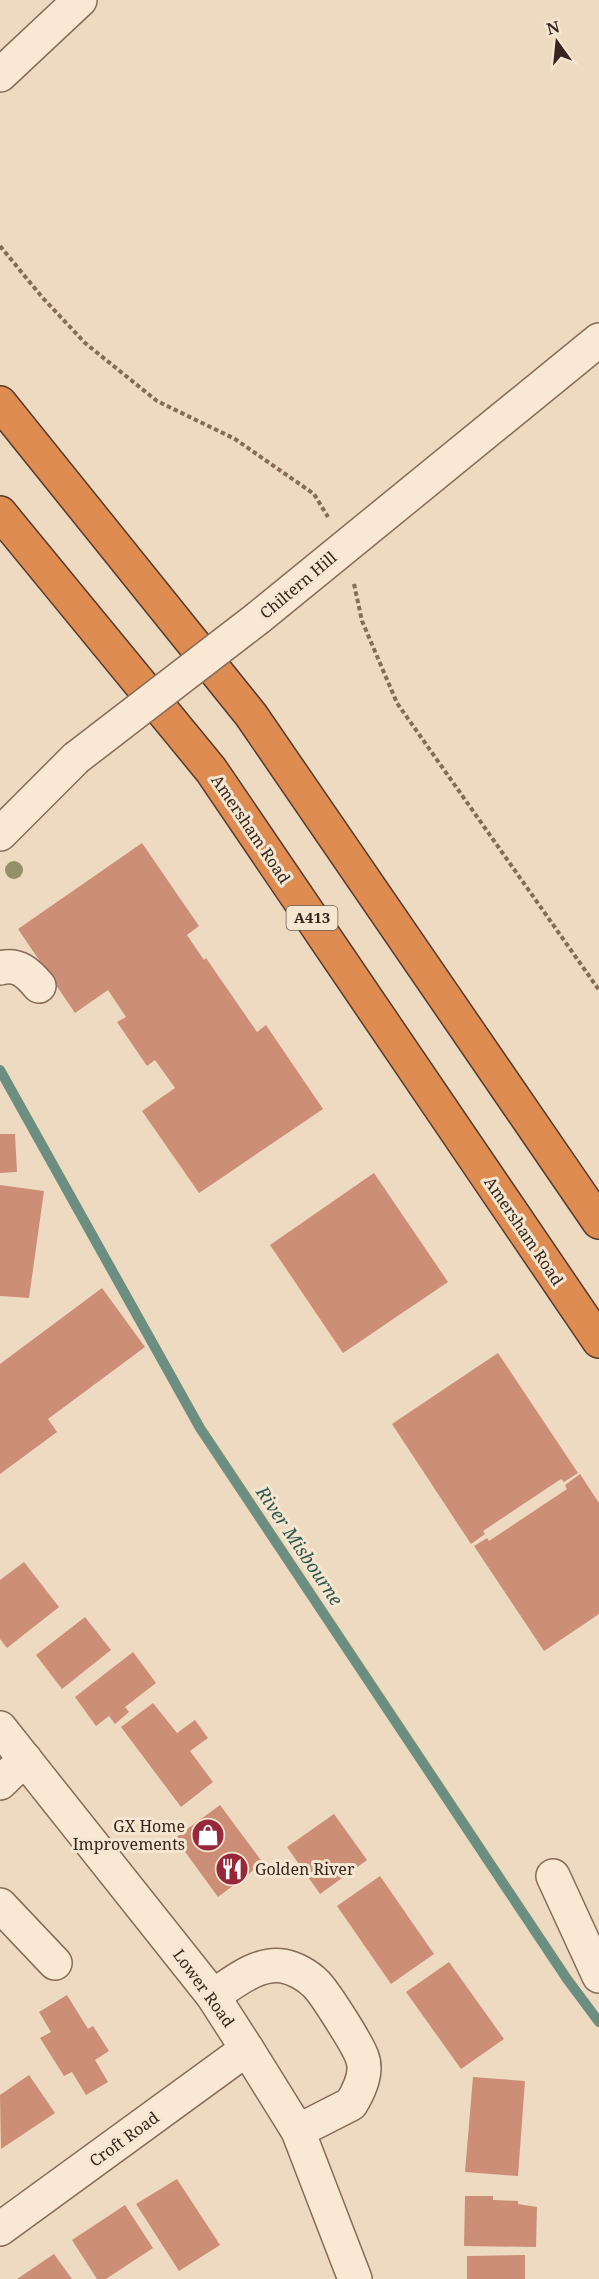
<svg xmlns="http://www.w3.org/2000/svg" width="599" height="2279" viewBox="0 0 599 2279" font-family="'Noto Serif',serif">
<rect width="100%" height="100%" fill="#eedac1"/>
<g fill="none" stroke-linecap="round" stroke-linejoin="round">
<!-- stream -->
<path stroke="#6b8e80" stroke-width="10" d="M0,1070L200,1428L567,1979L599,2022"/>
</g>
<!-- building -->
<g fill="#cc8e77">
<path d="M142,843L199,926L187,935L204,960L206,958L257,1032L266,1025L323,1109L199,1193L142,1111L175,1088L155,1060L147,1066L117,1022L126,1017L108,990L75,1013L18,929Z"/>
<path d="M0,1134H15L17,1172L0,1173Z"/>
<path d="M374,1173L448,1282L343,1353L270,1245Z"/>
<path d="M0,1185L44,1191L29,1298L0,1296Z"/>
<path d="M102,1288L145,1347L48,1419L57,1432L0,1474V1364Z"/>
<path d="M498,1353L578,1473L564,1482L561,1479L483,1531L485,1534L471,1544L392,1424Z"/>
<path d="M580,1474L599,1503V1614L544,1651L474,1546L487,1538L489,1541L567,1489L565,1485Z"/>
<path d="M24,1562L59,1607L7,1648L0,1639V1580Z"/>
<path d="M85,1617L111,1650L62,1689L36,1655Z"/>
<path d="M133,1652L156,1683L125,1707L129,1712L115,1724L109,1716L96,1726L75,1697Z"/>
<path d="M153,1703L177,1733L195,1720L208,1738L190,1751L213,1782L181,1807L121,1727Z"/>
<path d="M220,1805L263,1863L218,1897L175,1838Z"/>
<path d="M334,1814L367,1860L320,1894L287,1847Z"/>
<path d="M380,1876L434,1954L391,1984L337,1906Z"/>
<path d="M449,1962L504,2039L461,2069L406,1992Z"/>
<path d="M67,1995L88,2029L93,2026L109,2051L95,2060L108,2082L86,2095L72,2072L64,2076L40,2038L51,2032L39,2012Z"/>
<path d="M29,2075L55,2113L1,2149L0,2095Z"/>
<path d="M473,2077L525,2081L518,2176L465,2172Z"/>
<path d="M177,2179L220,2245L179,2271L136,2204Z"/>
<path d="M465,2196H493V2200L518,2201V2204L537,2207L536,2247L464,2246Z"/>
<path d="M125,2205L153,2248L106,2279H97L72,2240Z"/>
<path d="M54,2254L72,2279H17Z"/>
<path d="M525,2255V2279H467V2256Z"/>
</g>
<g fill="none" stroke-linecap="round" stroke-linejoin="round">
<!-- minor casing -->
<g stroke="#876b59" stroke-width="36">
<g id="minor">
<path d="M0,75L80,0"/>
<path d="M258,618L599,340"/>
<path d="M0,834L76,758"/>
<path d="M0,968C18,963 28,973 39,986"/>
<path d="M0,1728L213,1996L247,2049L298,2131L355,2279"/>
<path d="M0,1783L25,1759"/>
<path d="M553,1876L599,1976"/>
<path d="M0,1905L55,1963"/>
<path d="M213,1996C233,1983 257,1962 283,1966C294,1968 307,1975 315,1983C324,1991 358,2045 362,2057C368,2072 359,2091 351,2104L298,2131"/>
<path d="M0,2229L247,2049"/>
</g>
</g>
<!-- highway casing -->
<g stroke="#553a2d" stroke-width="36">
<g id="highway">
<path d="M0,403L251,715L599,1222"/>
<path d="M0,513L211,770L599,1341"/>
</g>
</g>
<!-- path -->
<g stroke="#876b59" stroke-width="4" stroke-dasharray="4.5 3" stroke-linecap="butt">
<path d="M0,246L42,297L85,343L157,401L235,439L314,494L328,517"/>
<path d="M354,584L362,621L397,703L599,990"/>
</g>
<!-- minor -->
<use href="#minor" stroke="#f9e9d4" stroke-width="33"/>
<!-- highway -->
<use href="#highway" stroke="#de8c51" stroke-width="33"/>
<!-- minor-bridge casing -->
<g stroke="#876b59" stroke-width="36" stroke-linecap="butt">
<path id="minor-bridge" d="M76,758L258,618"/>
</g>
<!-- minor-bridge -->
<use href="#minor-bridge" stroke="#f9e9d4" stroke-width="33"/>
</g>
<!-- trees -->
<circle fill="#96906a" cx="14" cy="870" r="9"/>
<!-- icons -->
<defs>
<g id="shop-disc" transform="scale(1.725)"><circle r="9.5" fill="#972839" stroke="#f5e6d1"/><path d="M-5-2.5h2.3a2.7 3.5 0 0 1 5.4 0H5L5.5 6h-11ZM-1.5-2.5h3a1.5 2.3 0 0 0-3 0Z" fill="#fff"/></g>
<g id="restaurant-disc" transform="scale(1.725)"><circle r="9.5" fill="#972839" stroke="#f5e6d1"/><path d="M-5-6h1v4h1v-4h1v4h1v-4h1v5L-1.5 .5V6h-2V.5L-5-1ZM5-6V6H3V1.5H1.5Q1.5-4 5-6Z" fill="#fff"/></g>
</defs>
<g fill-rule="evenodd">
<use href="#shop-disc" x="208" y="1835"/>
<use href="#restaurant-disc" x="232" y="1869"/>
</g>
<g text-anchor="middle" stroke-width="6" stroke-linejoin="round" paint-order="stroke">
<!-- shield labels -->
<rect fill="#f5e6d1" stroke="#706053" stroke-width="1.5" x="286.5" y="906" width="51" height="24" rx="4.5"/>
<g font-size="15" font-weight="bold" fill="#37261d">
<text x="312" y="923">A413</text>
</g>
<!-- street labels -->
<g font-size="16" fill="#37261d" stroke="#f5e6d1">
<text transform="translate(298 585) rotate(-40)" y="6">Chiltern Hill</text>
<text transform="translate(251 829) rotate(56)" y="6">Amersham Road</text>
<text transform="translate(524 1231) rotate(56)" y="6">Amersham Road</text>
<text transform="translate(204 1988) rotate(54)" y="6">Lower Road</text>
<text transform="translate(124 2139) rotate(-36)" y="6">Croft Road</text>
</g>
<!-- poi labels -->
<g font-size="16" fill="#37261d" stroke="#f5e6d1" text-anchor="end">
<text x="185" y="1832">GX Home<tspan x="185" dy="18">Improvements</tspan></text>
<text x="255" y="1875" text-anchor="start">Golden River</text>
</g>
<!-- water labels -->
<g font-size="18" font-style="italic" fill="#2c574e" stroke="#f5e6d1">
<text transform="translate(299 1546) rotate(56)" y="6">River Misbourne</text>
</g>
</g>
<!-- north arrow -->
<g transform="translate(557 42) rotate(345)" stroke="#f5e6d1" stroke-width="4.5" paint-order="stroke">
<path d="M0-4.5L10 22L0 15L-10 22Z" fill="#37261d"/>
<text y="-9" font-size="16" font-weight="bold" text-anchor="middle" fill="#37261d">N</text>
</g>
</svg>
